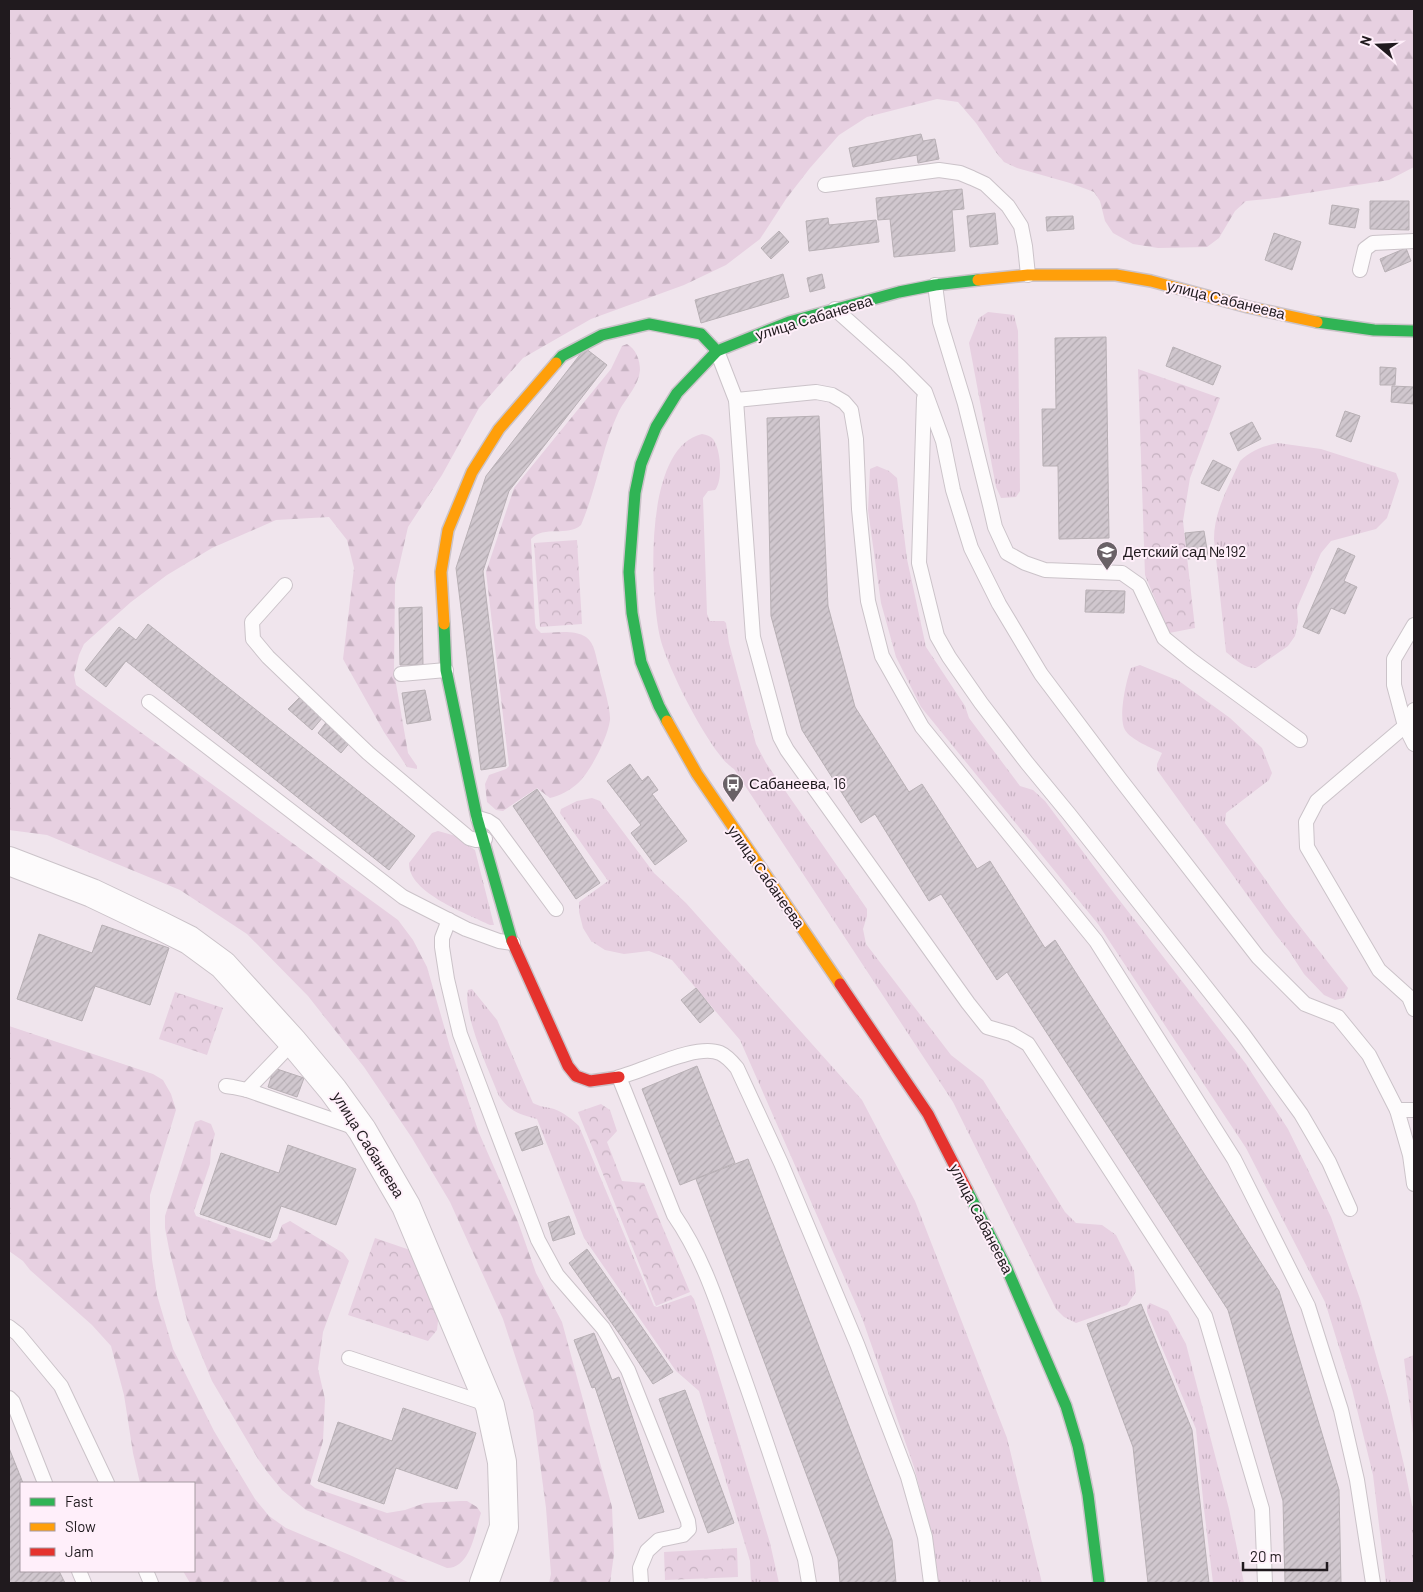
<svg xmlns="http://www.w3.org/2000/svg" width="1423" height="1592" viewBox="0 0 1423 1592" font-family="Barlow,sans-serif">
<defs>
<pattern id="grass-tufts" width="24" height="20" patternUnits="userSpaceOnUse" patternTransform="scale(1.25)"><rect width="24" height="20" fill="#e7d0e1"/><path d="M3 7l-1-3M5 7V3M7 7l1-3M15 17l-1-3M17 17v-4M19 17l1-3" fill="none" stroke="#c6b2c1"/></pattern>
<pattern id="forest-firs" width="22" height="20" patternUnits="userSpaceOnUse" patternTransform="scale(1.25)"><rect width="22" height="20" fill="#e7d0e1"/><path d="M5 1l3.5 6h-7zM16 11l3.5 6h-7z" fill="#c6b2c1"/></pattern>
<pattern id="park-crowns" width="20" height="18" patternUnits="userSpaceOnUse" patternTransform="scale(1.25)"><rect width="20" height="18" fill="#e7d0e1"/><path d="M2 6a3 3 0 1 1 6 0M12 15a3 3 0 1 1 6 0" fill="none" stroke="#c6b2c1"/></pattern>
<pattern id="building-hatch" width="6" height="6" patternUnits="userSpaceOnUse" patternTransform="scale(1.25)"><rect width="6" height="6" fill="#d0c7ce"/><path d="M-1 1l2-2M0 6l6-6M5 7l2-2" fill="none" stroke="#b2aab0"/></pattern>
</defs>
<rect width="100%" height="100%" fill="#f0e5ed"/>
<!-- grass -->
<g fill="url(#grass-tufts)">
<path d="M988,312L1014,315L1018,331L1020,491L1016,497L1001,498L996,487L969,343L979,318Z"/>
<path d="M702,434C707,435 710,436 713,439C721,449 723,481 715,490L708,491L703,498L707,614L710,621H724L726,623L729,643L756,744L766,763L867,909V916L863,929L866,944L951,1055L983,1080L1065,1212L1076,1223L1102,1225L1116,1235L1134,1271L1136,1292L1127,1305L1076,1323L1064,1317L1056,1309L953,1102L734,769C711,755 666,665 660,637C650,592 643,447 702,434Z"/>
<path d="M1278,443L1321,449L1396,473L1399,481L1387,518L1376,529L1331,541L1321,553L1297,608L1298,622L1295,636L1288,646L1256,668C1244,668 1236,660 1226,652L1214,539C1214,511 1229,486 1240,461C1250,451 1265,445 1278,443Z"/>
<path d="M877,466L889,471L897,478L907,559L926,647L965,706L969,718L1020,786L1033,790L1045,801L1110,888L1246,1064L1288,1129L1331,1217L1360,1299L1388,1398L1404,1465L1414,1515V1583H1386L1373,1475L1352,1389L1325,1302L1246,1148L1098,924L921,707L896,657L881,603L868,510L870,469Z"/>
<path d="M1140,665L1179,681L1230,718L1262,748L1272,773L1269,780L1226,813L1225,823L1285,907L1348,988L1344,998L1335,1000L1324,995L1304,974L1289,951L1276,935L1157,770V764L1162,753C1152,748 1131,740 1125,730C1118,719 1126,680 1131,668Z"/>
<path d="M592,798L600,801L654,873L686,903L862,1100L915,1201L1007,1438L1042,1583H938L932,1536L914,1467L862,1318L740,1040L672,960L649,951L624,954L605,950L591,941L583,928L579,912V902L608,881L560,813L561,809L577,801Z"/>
<path d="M438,831L456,836L475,850L494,925H490C468,914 408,893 409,863L432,833Z"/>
<path d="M472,989L497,1020L533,1103C540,1107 547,1107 554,1109C564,1113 572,1119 579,1126L654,1306L657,1307L691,1295L694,1299L711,1349L770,1543L779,1583H751L750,1561L699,1391L676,1371L584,1238L537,1119C519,1114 510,1112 499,1096C490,1073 462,1013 468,990Z"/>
<path d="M1150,1303L1168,1311L1186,1344L1229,1509L1244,1583H1213L1204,1509L1196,1429L1147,1312V1306Z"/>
</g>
<!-- forest -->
<g fill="url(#forest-firs)">
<path d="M9,9H1414V167L1389,180L1276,198L1246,201L1235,211L1219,238L1207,247L1158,248L1133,244L1113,233L1105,221L1100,201L1094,192L1070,183L1017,168L1004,162L995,151L976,123L958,102L937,99L867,117L839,135L810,168L786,199L760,239L726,265L684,285L591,319L523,358L479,408L442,475L408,527L395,584L394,672L408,753L417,766V769L407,767L384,732L343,659L354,568L347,540L329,517L276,520L212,548L167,575L131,602L84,644L79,655L74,675L76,685L398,920L413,940L427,967L450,1047L479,1133L518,1222L536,1273L562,1322L612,1507L614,1554L610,1583H549L551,1574L546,1508L533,1411L503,1319L450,1202L412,1138L364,1067L308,996L247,934L180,890L47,835L9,830Z"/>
<path d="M627,344C636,349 640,360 640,370C639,385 626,398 619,411C602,447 597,488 581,525C568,537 544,525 531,539L535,623L536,628L541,633C554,633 574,629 586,637C595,643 596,658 599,668C602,680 611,709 610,720C608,737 590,773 577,784C570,790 560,796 550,798L537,788L503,811L496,810L487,802L485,784L489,775L506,769L509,766L486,572L514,488L611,369L622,346Z"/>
<path d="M9,1026L153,1074L163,1080L171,1094L176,1110L150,1195V1230L152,1259L157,1295L173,1349L214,1431L255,1499L269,1516L286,1528L352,1556L410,1583H190L183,1571H194V1483H140L133,1453L124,1395L111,1346L92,1325L30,1270L23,1261L9,1251Z"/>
<path d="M201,1120L211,1124L215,1134L211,1149L210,1164L194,1211L196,1216L271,1243L277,1239L282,1225L290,1221L343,1253L349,1261L323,1332L318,1369L325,1399L323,1441L310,1484L315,1488L387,1513L405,1510L425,1503L460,1501H467L477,1507L481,1513C475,1531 471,1568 447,1568L306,1510L282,1490L268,1473L258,1459L212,1381L187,1320L169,1249L165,1228V1216L195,1122Z"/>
</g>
<!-- park -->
<g fill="url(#park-crowns)">
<path d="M1138,369L1220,398L1190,478L1183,521L1195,628L1169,633L1145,575Z"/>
<path d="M577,540L582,624L540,627L534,543Z"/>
<path d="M175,992L223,1008L207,1055L159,1039Z"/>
<path d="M601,1104L610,1110L617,1131L607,1142L622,1181L644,1183L690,1292L656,1306L578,1112Z"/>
<path d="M375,1238L410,1250L439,1312L437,1330L428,1341L348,1315Z"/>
<path d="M1414,1355V1354V1442L1404,1359Z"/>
<path d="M737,1548L738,1577L665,1580L664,1552Z"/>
</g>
<!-- building -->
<g fill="url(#building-hatch)" stroke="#b8b0b5">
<path d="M921,134L923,141L935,139L939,159L918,163L917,155L853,167L849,148Z"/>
<path d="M962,189L964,209L952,210L955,251L894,257L890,219L878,220L876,198Z"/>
<path d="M1370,201H1409V230L1370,229Z"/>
<path d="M1332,205L1359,209L1355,228L1329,224Z"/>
<path d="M995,213L998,244L970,247L967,216Z"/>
<path d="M1073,216L1074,229L1047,231L1046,217Z"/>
<path d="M828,218L829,225L876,220L879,242L809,251L806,221Z"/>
<path d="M779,231L789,242L771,259L761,248Z"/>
<path d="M1274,233L1301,242L1292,270L1265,260Z"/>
<path d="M1406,248L1411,261L1385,272L1380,259Z"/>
<path d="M783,274L789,297L701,323L695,300Z"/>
<path d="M822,274L825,288L810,292L807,278Z"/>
<path d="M1106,337L1109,538L1059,539L1058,466H1043L1042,409H1056L1055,338Z"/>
<path d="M1173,347L1221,366L1213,385L1166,366Z"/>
<path d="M585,348L607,365L509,491L483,571L506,766L481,770L456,568L486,476Z"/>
<path d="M1380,367L1396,368L1395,385H1380Z"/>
<path d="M1392,386L1414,387V404L1391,402Z"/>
<path d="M1345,411L1360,416L1351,442L1336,436Z"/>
<path d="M819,416L828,606L855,707L909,792L922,784L977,869L990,861L1045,948L1055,940L1279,1291L1339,1490L1341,1583H1285L1283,1501L1228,1310L1007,972L997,980L941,894L929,901L875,814L861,823L802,730L771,616L767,418Z"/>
<path d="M1252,422L1261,439L1238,451L1230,433Z"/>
<path d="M1213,460L1231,469L1219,491L1201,483Z"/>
<path d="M1204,531L1208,556L1188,559L1185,533Z"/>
<path d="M1338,548L1355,556L1344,581L1357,587L1345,614L1331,608L1319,634L1303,627Z"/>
<path d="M1086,590L1125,591L1124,613L1085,612Z"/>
<path d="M422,607L423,665H400L399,608Z"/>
<path d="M148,624L415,836L389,870L126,661L106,687L85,670L119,627L136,640Z"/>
<path d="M425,690L431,720L407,724L402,693Z"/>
<path d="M300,697L323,717L312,730L288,709Z"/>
<path d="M328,720L352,740L341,753L318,733Z"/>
<path d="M630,764L642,781L648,776L658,790L652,794L687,841L655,865L631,833L641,825L607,781Z"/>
<path d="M537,789L600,883L576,899L513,806Z"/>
<path d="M102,925L169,948L150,1005L95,986L82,1021L17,999L39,934L92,953Z"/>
<path d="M696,988L714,1011L700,1023L681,1000Z"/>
<path d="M697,1066L735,1163L680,1185L642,1089Z"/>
<path d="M274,1068L304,1078L297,1097L268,1087Z"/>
<path d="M537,1126L543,1144L522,1151L515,1133Z"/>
<path d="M288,1145L356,1169L336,1225L281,1206L270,1238L200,1214L221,1153L279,1173Z"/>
<path d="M748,1159L892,1540L896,1583H840L838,1559L696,1179Z"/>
<path d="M569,1216L575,1234L553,1241L548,1223Z"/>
<path d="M587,1249L646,1333L673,1372L653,1384L628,1346L569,1263Z"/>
<path d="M1141,1304L1192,1430L1209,1583H1148L1133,1447L1087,1324Z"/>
<path d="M594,1333L612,1380L619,1377L664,1512L639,1519L595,1387L592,1388L574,1340Z"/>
<path d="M685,1390L734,1523L708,1533L659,1399Z"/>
<path d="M403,1408L476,1433L457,1489L396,1468L384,1504L318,1481L338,1422L392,1441Z"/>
<path d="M9,1448L23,1483H21V1571H59L65,1583H9Z"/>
</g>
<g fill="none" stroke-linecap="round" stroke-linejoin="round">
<!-- lane casing -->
<g stroke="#cbc3c9" stroke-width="16">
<g id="lane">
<path d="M825,185L939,170L960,173L972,178L985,184L1008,206L1021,226L1025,246L1028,275"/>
<path d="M1360,270L1365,249L1373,243L1414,241"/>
<path d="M935,285L940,322L965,404L990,505L995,527L1007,553L1025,563L1045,570L1122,573L1139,585L1164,638L1191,660L1300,740"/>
<path d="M835,309L899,366L925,392L943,441L953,490L971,548L999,604L1041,674L1120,779L1258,957L1305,1004L1338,1017L1369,1055L1397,1110L1410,1155L1414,1184"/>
<path d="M717,351L736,400L753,637L780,737L787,750L968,1003L987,1027L1011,1034L1028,1044L1205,1316L1262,1509L1265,1583"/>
<path d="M924,398L919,563L937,636L949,657L981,703L1027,763L1069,814L1243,1034L1301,1114L1329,1162L1350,1209"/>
<path d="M736,400L816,392L832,395L844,402L851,410L856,439L859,509L868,601L882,656L922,727L1096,941L1234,1159L1308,1306L1341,1410L1357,1480L1373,1583"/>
<path d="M285,585L252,622L253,639L268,657L368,753L469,838L476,840L485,839"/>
<path d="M1414,625L1394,659V685L1405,726L1414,744"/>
<path d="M401,674L446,670"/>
<path d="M149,702L403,897L466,929L499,941L513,943"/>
<path d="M1414,710L1405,726L1317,801L1306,822L1307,847L1379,970L1409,997L1414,1009"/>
<path d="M478,818L488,821L494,825L556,909"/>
<path d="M449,920L442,938V947L447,979L460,1034L538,1240L557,1275L603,1328L628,1370L688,1521L689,1529L683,1535L659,1540L647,1551L640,1568L641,1583"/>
<path d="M226,1086L233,1087L247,1090L356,1128"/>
<path d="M247,1090L293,1042"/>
<path d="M1397,1110H1414"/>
<path d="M9,1327L18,1334L61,1386L107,1483"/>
<path d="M349,1358L490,1405"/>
<path d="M9,1398L13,1402L45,1483"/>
<path d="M79,1571L84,1583"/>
<path d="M146,1571L151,1583"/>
<path d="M809,1583L805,1559C782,1489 759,1419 734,1350C717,1302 703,1257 674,1215L619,1077C644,1071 696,1043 720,1053C727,1056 732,1062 737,1068L781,1163L857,1344L908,1477L925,1537L931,1583"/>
</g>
</g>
<!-- street casing -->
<g stroke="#cbc3c9" stroke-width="30">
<path id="street" d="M9,861L92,893L159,925L189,940L223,965L293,1042L333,1090L362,1130L406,1206L490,1406L502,1462L504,1527L484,1583"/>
</g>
<!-- fast casing -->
<g stroke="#cbc3c9" stroke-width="14">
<g id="fast">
<path d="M1317,322L1374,330L1414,331"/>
<path d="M556,363L562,356L602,335L649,324L701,334L717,351"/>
<path d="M444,624L446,670L477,818L512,941"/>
<path d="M667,721L659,706L641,662L632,613L629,572L635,493L641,464L656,427L677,393L717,351L789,322L899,292L935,285L978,280"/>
<path d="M967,1190L1007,1269L1066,1406L1078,1446L1088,1495L1099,1583"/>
</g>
</g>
<!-- slow casing -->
<g stroke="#cbc3c9" stroke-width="14">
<g id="slow">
<path d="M978,280L1028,275H1116L1151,281L1248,307L1317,322"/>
<path d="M444,624L441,572L448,530L472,472L499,429L556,363"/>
<path d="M667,721L697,774L840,984"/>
</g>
</g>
<!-- jam casing -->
<g stroke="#cbc3c9" stroke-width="14">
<g id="jam">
<path d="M512,941L568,1066L576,1076L590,1081L619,1077"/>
<path d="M840,984L928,1114L967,1190"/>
</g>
</g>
<!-- lane -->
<use href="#lane" stroke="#fdfbfc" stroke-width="14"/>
<!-- street -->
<use href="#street" stroke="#fdfbfc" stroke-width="28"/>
<!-- fast -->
<use href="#fast" stroke="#30b455" stroke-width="11"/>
<!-- slow -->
<use href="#slow" stroke="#ff9f0a" stroke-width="11"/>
<!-- jam -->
<use href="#jam" stroke="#e5322d" stroke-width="11"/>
</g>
<!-- icons -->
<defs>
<g id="school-pin" transform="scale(1.125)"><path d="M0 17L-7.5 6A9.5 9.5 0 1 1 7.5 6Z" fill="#696166" stroke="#ffeffa"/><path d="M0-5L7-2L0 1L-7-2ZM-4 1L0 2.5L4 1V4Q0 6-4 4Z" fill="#fff"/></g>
<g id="bus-pin" transform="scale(1.125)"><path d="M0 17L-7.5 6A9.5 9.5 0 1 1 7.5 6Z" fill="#696166" stroke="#ffeffa"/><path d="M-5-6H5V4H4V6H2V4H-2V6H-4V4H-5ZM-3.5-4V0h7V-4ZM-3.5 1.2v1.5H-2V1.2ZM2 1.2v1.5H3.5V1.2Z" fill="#fff"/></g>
</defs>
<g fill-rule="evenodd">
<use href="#school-pin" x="1107" y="552"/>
<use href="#bus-pin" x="733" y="784"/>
</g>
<g text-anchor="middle" stroke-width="4" stroke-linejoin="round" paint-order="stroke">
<!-- street labels -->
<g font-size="15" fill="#201a1e" stroke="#ffeffa">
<text transform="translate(1226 300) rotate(14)" y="5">улица Сабанеева</text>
<text transform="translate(814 318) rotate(-17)" y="5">улица Сабанеева</text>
<text transform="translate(766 877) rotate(55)" y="5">улица Сабанеева</text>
<text transform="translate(368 1145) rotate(58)" y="5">улица Сабанеева</text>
<text transform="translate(981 1219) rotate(63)" y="5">улица Сабанеева</text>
</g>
<!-- poi labels -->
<g font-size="15" fill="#201a1e" stroke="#ffeffa" text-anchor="start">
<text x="1123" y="557">Детский сад №192</text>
<text x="749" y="789">Сабанеева, 16</text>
</g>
</g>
<!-- border -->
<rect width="1423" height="1592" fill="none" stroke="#201a1e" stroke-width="20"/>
<!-- legend -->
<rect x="20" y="1482" width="175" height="90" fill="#ffeffa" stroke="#a69aa2"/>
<rect x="30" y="1498" width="25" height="8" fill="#30b455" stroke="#a69aa2"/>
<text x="65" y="1507" font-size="15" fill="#201a1e">Fast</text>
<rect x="30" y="1523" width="25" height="8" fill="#ff9f0a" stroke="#a69aa2"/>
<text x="65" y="1532" font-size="15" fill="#201a1e">Slow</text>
<rect x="30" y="1548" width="25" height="8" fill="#e5322d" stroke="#a69aa2"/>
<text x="65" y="1557" font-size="15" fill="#201a1e">Jam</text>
<!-- north arrow -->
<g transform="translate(1378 45) rotate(289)" stroke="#ffeffa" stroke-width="4" paint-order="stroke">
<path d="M0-4L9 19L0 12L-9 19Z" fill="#201a1e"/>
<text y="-8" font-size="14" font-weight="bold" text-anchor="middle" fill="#201a1e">N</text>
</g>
<!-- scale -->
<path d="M1243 1562v8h84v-8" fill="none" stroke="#201a1e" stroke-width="2.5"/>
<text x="1250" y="1562" font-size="15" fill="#201a1e" stroke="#ffeffa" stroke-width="4" paint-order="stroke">20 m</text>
</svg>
